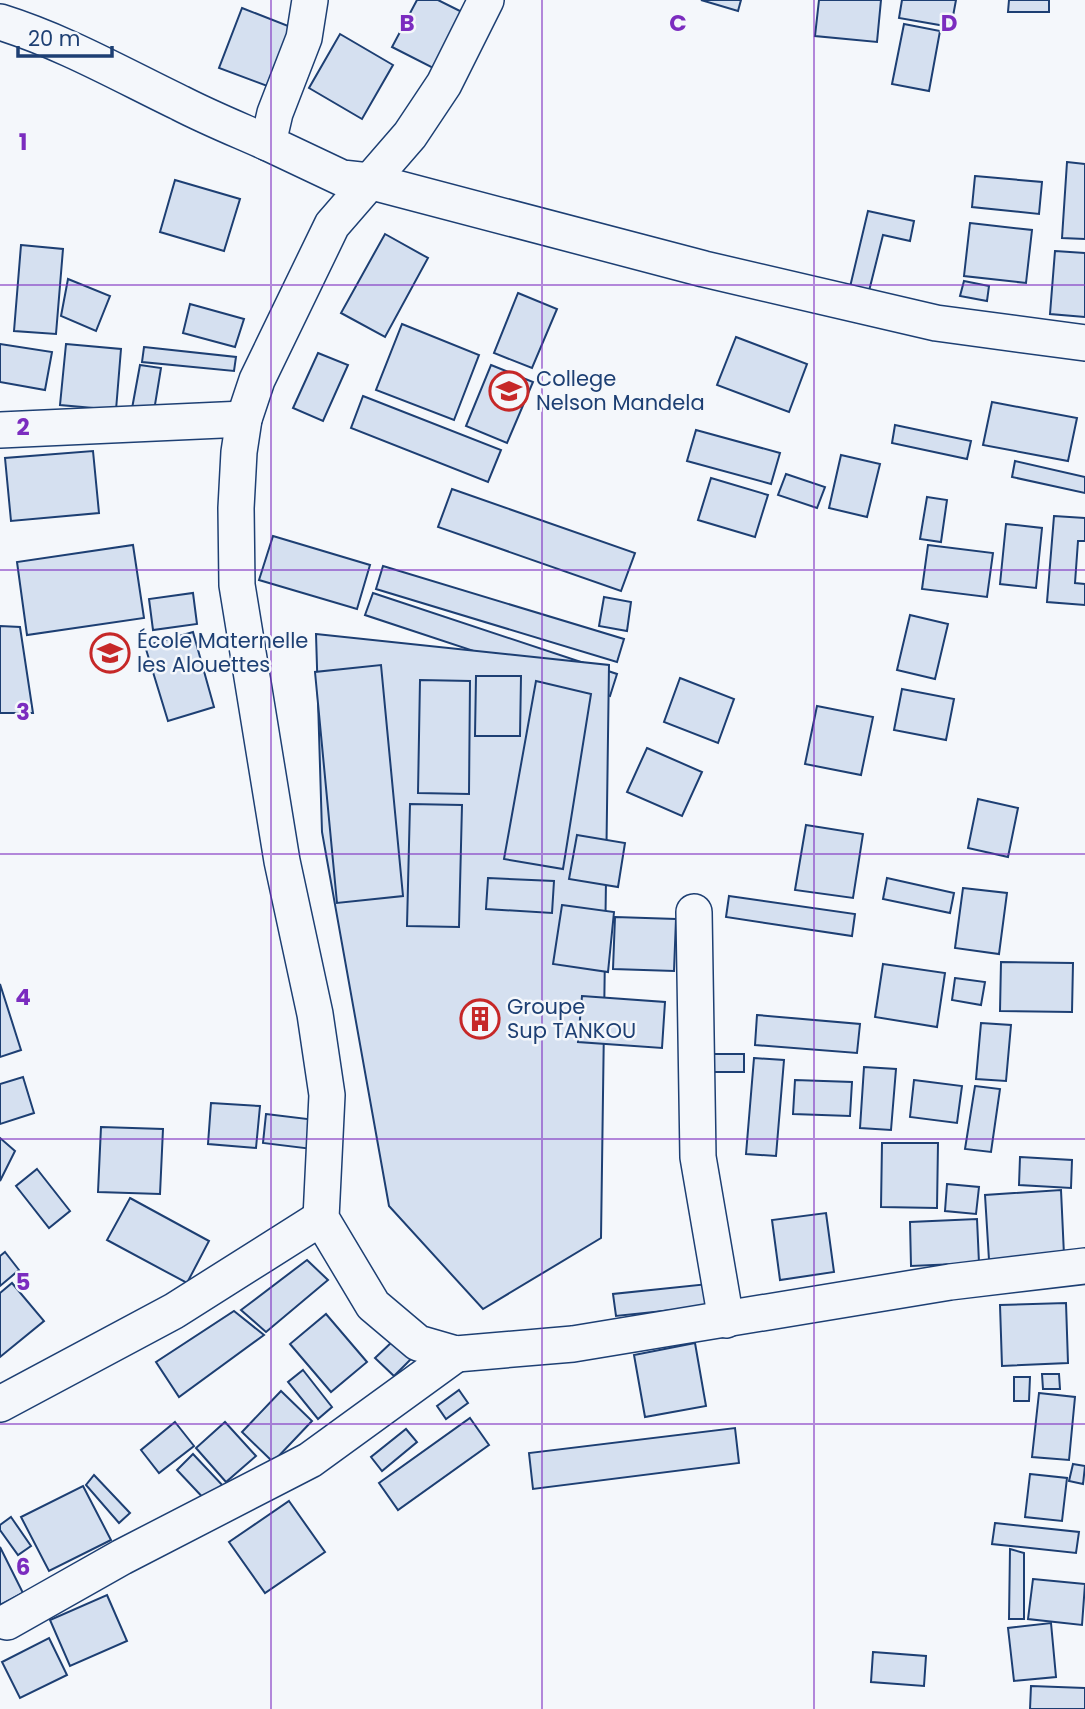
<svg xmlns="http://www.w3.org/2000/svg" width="1085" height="1709" viewBox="0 0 1085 1709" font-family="Poppins,sans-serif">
<rect width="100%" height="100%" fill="#f4f7fb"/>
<!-- building -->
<g fill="#d5e0f0" stroke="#1d3f73" stroke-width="2">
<path d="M417,0H438L470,16L441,72L392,47Z"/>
<path d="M701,0H741L738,11Z"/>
<path d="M819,0H881L877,42L815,36Z"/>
<path d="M902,0H956L951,27L899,18Z"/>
<path d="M1009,0H1049V12H1008Z"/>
<path d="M242,8L301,31L278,90L219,68Z"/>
<path d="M904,24L940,31L929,91L892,84Z"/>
<path d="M340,34L393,65L362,119L309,88Z"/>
<path d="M1067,162L1085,164V239L1062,238Z"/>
<path d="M975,176L1042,182L1039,214L972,207Z"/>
<path d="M175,180L240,199L224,251L160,232Z"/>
<path d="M868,211L914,221L910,241L883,235L869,291L850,287Z"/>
<path d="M970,223L1032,230L1026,283L964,276Z"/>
<path d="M385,234L428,258L385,337L341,313Z"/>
<path d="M21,245L63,249L56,334L14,331Z"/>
<path d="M1055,251L1085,253V317L1050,314Z"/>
<path d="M68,279L110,296L96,331L61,316Z"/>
<path d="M964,281L989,286L987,301L960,296Z"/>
<path d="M518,293L557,309L532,368L494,353Z"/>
<path d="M190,304L244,319L235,347L183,333Z"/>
<path d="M402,324L479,355L454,420L376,390Z"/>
<path d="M736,337L807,364L789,412L717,385Z"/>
<path d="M0,344L52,352L45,390L0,382Z"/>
<path d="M66,344L121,349L116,410L60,405Z"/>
<path d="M144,347L236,357L234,371L142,362Z"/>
<path d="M318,353L348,365L323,421L293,408Z"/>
<path d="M140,365L161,368L153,417L131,414Z"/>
<path d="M491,365L533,382L507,443L466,426Z"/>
<path d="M363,396L501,450L488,482L351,428Z"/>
<path d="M992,402L1077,418L1068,461L983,445Z"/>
<path d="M895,425L971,441L967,459L892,443Z"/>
<path d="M696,430L780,453L771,484L687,461Z"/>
<path d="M93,451L99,513L11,521L5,458Z"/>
<path d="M841,455L880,464L867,517L829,508Z"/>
<path d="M1015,461L1085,477V493L1012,477Z"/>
<path d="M786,474L825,487L817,508L778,495Z"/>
<path d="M711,478L768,495L755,537L698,520Z"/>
<path d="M452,489L635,553L621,591L438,527Z"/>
<path d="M927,497L947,500L941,542L920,539Z"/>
<path d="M1054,516L1085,518V541H1078L1075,583L1085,584V605L1047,602Z"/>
<path d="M1006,524L1042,528L1036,588L1000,584Z"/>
<path d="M273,536L370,565L357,609L259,580Z"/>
<path d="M133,545L144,618L27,635L17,562Z"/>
<path d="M928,545L993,553L987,597L922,589Z"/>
<path d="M383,566L624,639L617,662L376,589Z"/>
<path d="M193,593L197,624L153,630L149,599Z"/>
<path d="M373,593L617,674L610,696L365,615Z"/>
<path d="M604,597L631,602L627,631L599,626Z"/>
<path d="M910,615L948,624L935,679L897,670Z"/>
<path d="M0,626L20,627L33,713H0Z"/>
<path d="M193,632L214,707L168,721L145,646Z"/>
<path d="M316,634L609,665L601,1238L483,1309L389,1206L322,832Z"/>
<path d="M381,665L403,896L337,903L315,672Z"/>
<path d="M476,676H521L520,736H475Z"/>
<path d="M680,678L734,699L718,743L664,722Z"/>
<path d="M420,680L470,681L469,794L418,793Z"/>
<path d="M536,681L591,694L563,869L504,859Z"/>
<path d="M902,689L954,699L946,740L894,730Z"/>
<path d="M817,706L873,717L861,775L805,764Z"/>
<path d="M647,748L702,772L682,816L627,792Z"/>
<path d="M978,799L1018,808L1008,857L968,848Z"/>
<path d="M410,804L462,805L459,927L407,926Z"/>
<path d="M806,825L863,834L853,898L795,890Z"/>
<path d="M577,835L625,843L618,887L569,879Z"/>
<path d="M488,878L554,881L552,913L486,909Z"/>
<path d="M887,878L954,893L950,913L883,899Z"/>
<path d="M963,888L1007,893L999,954L955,948Z"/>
<path d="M729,896L855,914L852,936L726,917Z"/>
<path d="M562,905L614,912L608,972L553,964Z"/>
<path d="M615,917L676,919L674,971L613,969Z"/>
<path d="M1001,962L1073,963L1072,1012L1000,1011Z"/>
<path d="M883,964L945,973L937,1027L875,1017Z"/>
<path d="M955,978L985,982L981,1005L952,1000Z"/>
<path d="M0,984L21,1050L0,1057Z"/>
<path d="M582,996L665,1002L662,1048L578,1042Z"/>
<path d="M757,1015L860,1024L857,1053L755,1045Z"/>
<path d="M981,1023L1011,1025L1006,1081L976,1079Z"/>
<rect x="714" y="1054" width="30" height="18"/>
<path d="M754,1058L784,1060L776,1156L746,1154Z"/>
<path d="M864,1067L896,1069L891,1130L860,1128Z"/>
<path d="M23,1077L34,1113L0,1124V1084Z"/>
<path d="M795,1080L852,1082L850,1116L793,1114Z"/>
<path d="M914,1080L962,1086L957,1123L910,1117Z"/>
<path d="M975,1086L1000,1089L991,1152L965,1149Z"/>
<path d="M211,1103L260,1106L256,1148L208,1144Z"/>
<path d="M266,1114L316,1120L312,1149L263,1143Z"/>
<path d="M101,1127L163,1129L160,1194L98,1192Z"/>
<path d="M0,1138L15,1151L0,1181Z"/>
<path d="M882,1143H938L937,1208L881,1207Z"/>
<path d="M1020,1157L1072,1160L1071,1188L1019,1185Z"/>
<path d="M37,1169L70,1211L49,1228L16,1186Z"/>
<path d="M947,1184L979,1187L976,1214L945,1211Z"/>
<path d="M1061,1190L1064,1255L989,1260L985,1195Z"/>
<path d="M130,1198L209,1241L187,1283L107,1240Z"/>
<path d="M826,1213L834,1272L780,1280L772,1220Z"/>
<path d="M977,1219L979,1263L911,1266L910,1222Z"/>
<path d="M5,1252L19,1270L0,1286V1256Z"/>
<path d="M307,1260L328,1280L266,1332L241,1310Z"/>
<path d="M12,1283L44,1321L0,1357V1293Z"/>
<path d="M708,1284L711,1306L616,1316L613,1294Z"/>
<path d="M1066,1303L1068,1363L1002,1366L1000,1305Z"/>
<path d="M234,1311L264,1335L179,1397L156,1362Z"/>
<path d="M326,1314L367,1362L331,1392L290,1344Z"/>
<path d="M393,1341L411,1359L394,1376L375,1358Z"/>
<path d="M695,1343L706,1406L645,1417L634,1355Z"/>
<path d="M303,1370L332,1407L318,1419L288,1382Z"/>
<path d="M1042,1374H1059L1060,1389H1043Z"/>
<path d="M1014,1377H1030L1029,1401H1014Z"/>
<path d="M459,1390L468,1403L446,1419L437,1406Z"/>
<path d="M281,1391L312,1421L273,1462L242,1432Z"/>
<path d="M1039,1393L1075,1397L1069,1460L1032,1457Z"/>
<path d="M470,1418L489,1445L398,1510L379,1483Z"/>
<path d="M175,1422L194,1446L159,1473L141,1450Z"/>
<path d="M225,1422L256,1456L226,1482L196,1448Z"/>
<path d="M735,1428L739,1463L533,1489L529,1453Z"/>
<path d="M406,1429L417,1442L382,1471L371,1457Z"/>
<path d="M193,1454L225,1488L209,1504L177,1470Z"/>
<path d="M1073,1464L1085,1466L1083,1484L1069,1481Z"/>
<path d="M1030,1474L1067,1478L1062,1521L1025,1517Z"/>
<path d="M94,1475L130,1513L119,1523L86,1485Z"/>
<path d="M83,1486L111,1540L49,1571L21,1517Z"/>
<path d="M289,1501L325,1552L265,1593L229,1542Z"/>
<path d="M11,1517L31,1546L18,1555L0,1530V1525Z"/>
<path d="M995,1523L1079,1532L1076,1553L992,1544Z"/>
<path d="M0,1547L23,1593L0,1605Z"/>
<path d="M1010,1549L1024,1553V1619H1009Z"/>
<path d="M1033,1579L1085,1584L1082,1625L1028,1619Z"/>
<path d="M107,1595L127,1641L70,1666L50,1620Z"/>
<path d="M1051,1623L1056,1677L1014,1681L1008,1628Z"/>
<path d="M49,1638L67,1675L20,1698L2,1662Z"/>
<path d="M873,1652L926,1656L924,1686L871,1682Z"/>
<path d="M1031,1686L1085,1688V1709H1030Z"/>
</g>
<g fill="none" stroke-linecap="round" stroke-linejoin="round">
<!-- minor casing -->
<g stroke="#1d3f73" stroke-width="38">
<g id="minor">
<path d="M310,0L304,38L275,113L268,143L342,178L369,181L704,269L936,323L1085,343"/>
<path d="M486,0L444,84L410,135L332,225L257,380L244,419L239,452L236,508L237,585L282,861L315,1014L327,1095L321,1218L373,1305L418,1343L456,1354L573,1344L950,1282L1085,1266"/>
<path d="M0,22C64,42 120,74 180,103C209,118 239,130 268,143"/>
<path d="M0,430L244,419"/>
<path d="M694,912L698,1157L726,1320"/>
<path d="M0,1404L174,1311L321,1218"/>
<path d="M7,1622L122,1557L310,1460L456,1354"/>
</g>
</g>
<!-- minor -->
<use href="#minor" stroke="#f4f7fb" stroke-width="35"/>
</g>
<!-- grid -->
<path fill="none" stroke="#7b2cbf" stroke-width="2" stroke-opacity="0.55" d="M271,0V1709M542,0V1709M814,0V1709M0,285H1085M0,570H1085M0,854H1085M0,1139H1085M0,1424H1085"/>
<!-- icons -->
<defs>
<g id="school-ring" transform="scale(2.0125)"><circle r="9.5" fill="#f4f7fb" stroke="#c62828" stroke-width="1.5"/><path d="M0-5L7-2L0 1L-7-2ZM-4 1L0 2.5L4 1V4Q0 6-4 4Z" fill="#c62828"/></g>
<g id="building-ring" transform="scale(2.0125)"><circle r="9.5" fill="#f4f7fb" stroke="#c62828" stroke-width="1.5"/><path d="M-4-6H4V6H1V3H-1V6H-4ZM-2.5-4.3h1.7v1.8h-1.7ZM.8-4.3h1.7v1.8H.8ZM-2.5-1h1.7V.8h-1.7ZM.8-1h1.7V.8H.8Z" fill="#c62828"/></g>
</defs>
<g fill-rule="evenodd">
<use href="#school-ring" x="509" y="391"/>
<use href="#school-ring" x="110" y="653"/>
<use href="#building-ring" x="480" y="1019"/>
</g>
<g text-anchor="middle" stroke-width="5" stroke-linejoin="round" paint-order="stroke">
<!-- poi labels -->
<g font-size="21" fill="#1d3f73" stroke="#f4f7fb" text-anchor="start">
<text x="536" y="386">College<tspan x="536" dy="24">Nelson Mandela</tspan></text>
<text x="137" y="648">École Maternelle<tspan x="137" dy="24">les Alouettes</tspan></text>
<text x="507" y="1014">Groupe<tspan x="507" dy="24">Sup TANKOU</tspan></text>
</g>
</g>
<g font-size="23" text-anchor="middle" font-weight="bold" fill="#7b2cbf" stroke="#f4f7fb" stroke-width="5" stroke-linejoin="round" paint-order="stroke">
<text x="407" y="31">B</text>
<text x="678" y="31">C</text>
<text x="949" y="31">D</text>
<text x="23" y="150">1</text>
<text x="23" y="435">2</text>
<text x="23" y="720">3</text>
<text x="23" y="1005">4</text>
<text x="23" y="1290">5</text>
<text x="23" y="1575">6</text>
</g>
<!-- scale -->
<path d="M18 46v10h94v-10" fill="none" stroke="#1d3f73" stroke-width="3.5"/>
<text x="28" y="46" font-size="21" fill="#1d3f73" stroke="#f4f7fb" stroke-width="5" paint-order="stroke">20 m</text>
</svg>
